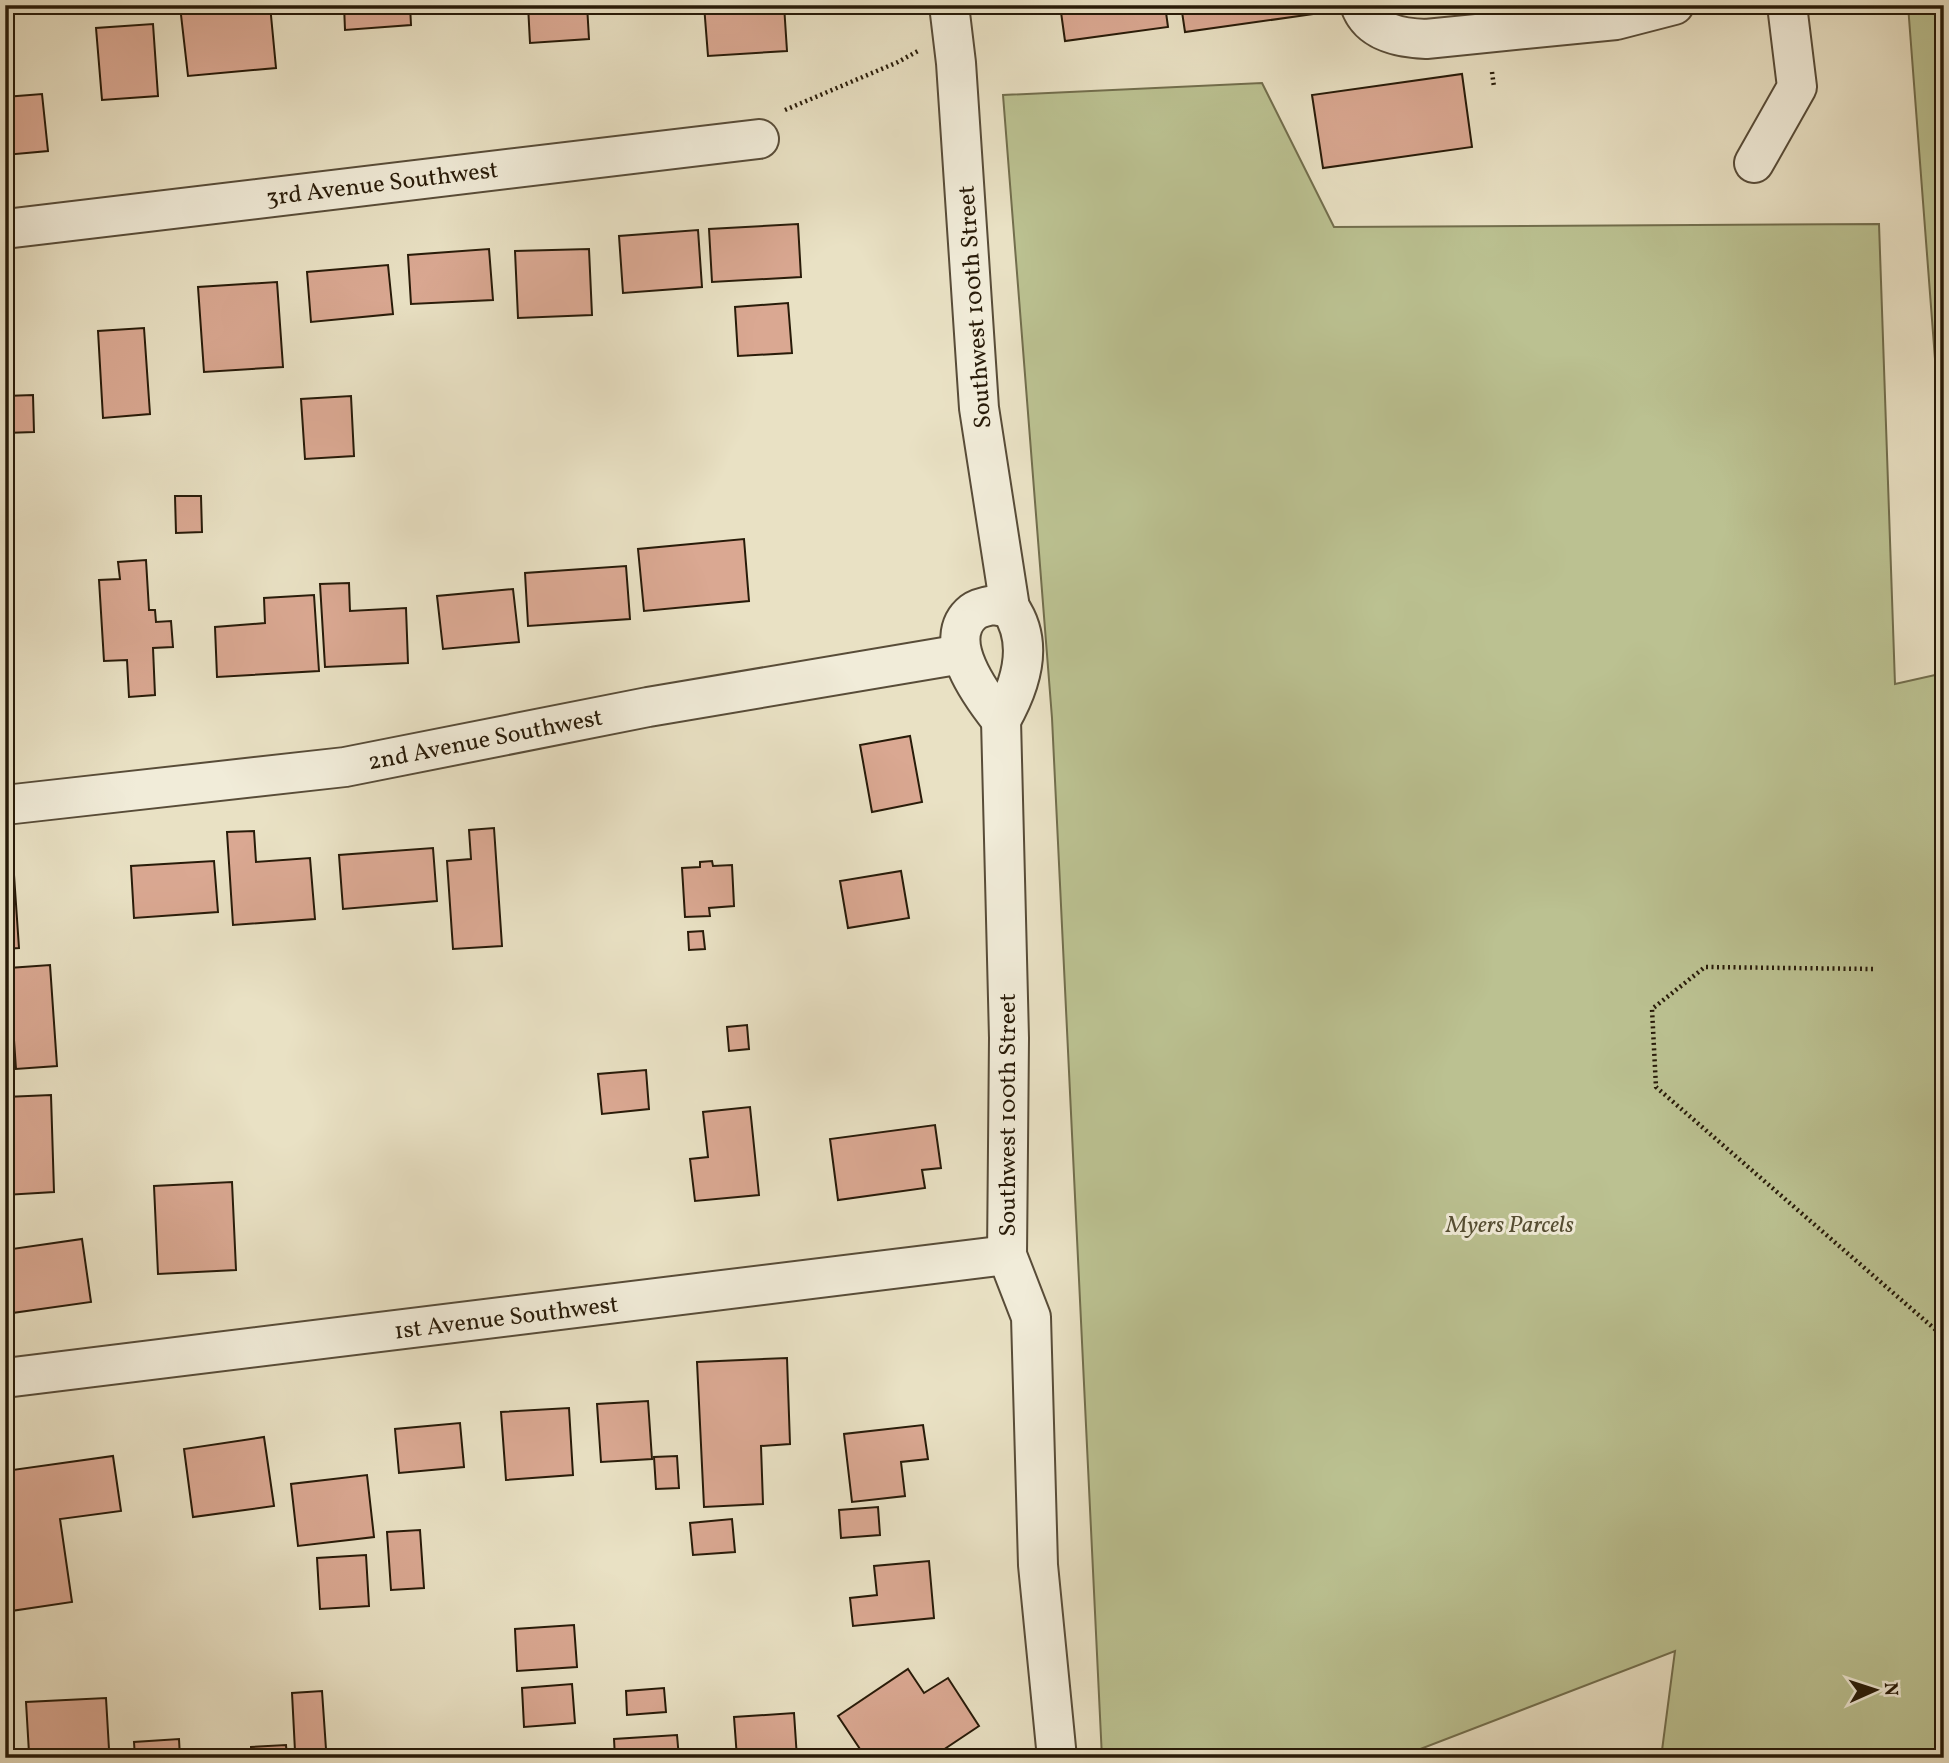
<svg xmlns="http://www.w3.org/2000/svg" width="1949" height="1763" viewBox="0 0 1949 1763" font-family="Vollkorn,serif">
<rect width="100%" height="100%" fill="#e9e1c4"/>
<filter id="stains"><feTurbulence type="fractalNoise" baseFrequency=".00286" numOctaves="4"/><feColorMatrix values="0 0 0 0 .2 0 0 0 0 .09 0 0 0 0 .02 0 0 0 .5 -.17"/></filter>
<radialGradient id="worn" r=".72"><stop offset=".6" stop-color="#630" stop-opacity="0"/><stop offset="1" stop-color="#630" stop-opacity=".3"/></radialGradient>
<!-- green -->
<g fill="#bbc191" stroke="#726e4d" stroke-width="2">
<path d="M1908,5H1944V477Z"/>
<path d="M1262,83L1334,227L1879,224L1895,684L1944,673V1758H1661L1675,1651L1397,1758H1102L1052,718L1003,95Z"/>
</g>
<!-- building -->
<g fill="#daa892" stroke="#281b09" stroke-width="2">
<path d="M74,5H137V8L74,12Z"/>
<path d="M270,5L276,68L188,76L180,6Z"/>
<path d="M344,5H410L411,25L345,30Z"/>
<path d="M528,5H587L589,39L530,43Z"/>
<path d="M704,5H784L787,51L708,56Z"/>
<path d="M1060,5H1165L1168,27L1065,41Z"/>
<path d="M1181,5H1320L1321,13L1185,32Z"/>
<path d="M153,24L158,96L102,100L96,28Z"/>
<path d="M1462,74L1472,147L1323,168L1312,95Z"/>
<path d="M42,94L48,151L5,155V97Z"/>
<path d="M798,224L801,277L712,282L709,229Z"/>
<path d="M698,230L702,287L623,293L619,236Z"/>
<path d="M489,249L493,300L411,304L408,255Z"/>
<path d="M589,249L592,315L518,318L515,251Z"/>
<path d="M388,265L393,314L311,322L307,272Z"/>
<path d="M277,282L283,367L204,372L198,287Z"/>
<path d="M788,303L792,353L738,356L735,307Z"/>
<path d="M144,328L150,414L103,418L98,331Z"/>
<path d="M5,354H8L12,386L5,387Z"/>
<path d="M33,395L34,432L5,433V396Z"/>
<path d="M351,396L354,456L305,459L301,399Z"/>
<path d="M175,496H201L202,532L176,533Z"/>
<path d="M744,539L749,601L644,611L638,549Z"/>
<path d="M146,560L149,610H155L156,622L171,621L173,647L153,648L155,695L129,697L127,660L104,661L99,580L120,579L118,562Z"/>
<path d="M626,566L630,619L528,626L525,573Z"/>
<path d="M349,583L350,611L406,608L408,663L325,667L320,584Z"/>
<path d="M513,589L519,642L443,649L437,596Z"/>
<path d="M314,595L319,671L217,677L215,627L265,623L264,598Z"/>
<path d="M5,616L12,697L5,698Z"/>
<path d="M910,736L922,802L872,812L860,745Z"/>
<path d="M494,828L502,946L453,949L447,861L471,859L469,830Z"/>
<path d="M254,831L256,862L310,858L315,919L233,925L227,832Z"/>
<path d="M433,848L437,901L343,909L339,855Z"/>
<path d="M214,861L218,912L134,918L131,866Z"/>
<path d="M712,861L713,866L732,865L734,906L709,908L710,916L685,917L682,868L700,867V862Z"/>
<path d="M901,871L909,918L848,928L840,881Z"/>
<path d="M5,875H14L19,948L5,949Z"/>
<path d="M703,931L705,949L689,950L688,932Z"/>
<path d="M50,965L57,1066L16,1069L9,968Z"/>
<path d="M747,1025L749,1049L729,1051L727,1027Z"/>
<path d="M646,1070L649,1109L602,1114L598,1074Z"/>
<path d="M51,1095L54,1192L5,1195V1097Z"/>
<path d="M750,1107L759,1195L695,1201L690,1159L708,1157L703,1112Z"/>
<path d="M935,1125L941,1168L922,1170L925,1188L838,1200L830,1139Z"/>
<path d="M232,1182L236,1270L158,1274L154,1186Z"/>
<path d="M82,1239L91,1302L5,1314V1250Z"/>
<path d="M787,1358L790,1444L761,1446L763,1504L704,1507L697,1362Z"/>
<path d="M648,1401L652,1459L601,1462L597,1404Z"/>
<path d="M569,1408L573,1475L506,1480L501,1412Z"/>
<path d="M460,1423L464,1467L399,1473L395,1429Z"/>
<path d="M923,1425L928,1459L901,1462L905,1496L852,1502L844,1434Z"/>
<path d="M264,1437L274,1506L193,1517L184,1449Z"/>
<path d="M113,1456L121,1511L60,1519L72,1602L11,1611L5,1570V1471Z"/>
<path d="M677,1456L679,1488L656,1489L654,1457Z"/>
<path d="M367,1475L374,1537L298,1546L291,1484Z"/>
<path d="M878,1507L880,1535L841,1538L839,1510Z"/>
<path d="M732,1519L735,1552L693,1555L690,1523Z"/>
<path d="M420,1530L424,1588L391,1590L387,1532Z"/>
<path d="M366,1555L369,1606L320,1609L317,1558Z"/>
<path d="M929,1561L934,1618L853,1626L850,1598L877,1595L874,1566Z"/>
<path d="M574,1625L577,1667L517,1671L515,1629Z"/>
<path d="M908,1669L924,1693L948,1678L979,1726L931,1758H866L838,1716Z"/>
<path d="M572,1684L575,1723L524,1727L522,1688Z"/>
<path d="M664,1688L666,1712L627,1715L626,1691Z"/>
<path d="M322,1691L326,1749L295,1751L292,1693Z"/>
<path d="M106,1698L109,1749L29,1753L26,1702Z"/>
<path d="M794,1713L797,1758H737L734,1717Z"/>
<path d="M677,1735L679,1758H615L614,1739Z"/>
<path d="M179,1739L180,1758H135L134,1742Z"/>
<path d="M286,1745L287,1758H251V1747Z"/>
</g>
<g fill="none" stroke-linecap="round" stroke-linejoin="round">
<!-- minor casing -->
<g stroke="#584c38" stroke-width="42">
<g id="minor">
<path d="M949,5L956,63L979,408L1010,608"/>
<path d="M1360,5C1370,33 1401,38 1426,39L1616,20L1674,5"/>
<path d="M1754,163L1797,87L1787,5"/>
<path d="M5,229L759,139"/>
<path d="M994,605L1010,608C1034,643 1021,685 1001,720C982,696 939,639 973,612C978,608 988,606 994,605Z"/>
<path d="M1001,720L1009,1038L1007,1255L1031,1317L1038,1565L1057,1758"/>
<path d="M5,805L345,767L648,707L962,654"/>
<path d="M5,1378L1007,1255"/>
</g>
</g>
<!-- path -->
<g stroke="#281b09" stroke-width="4.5" stroke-dasharray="2 3.5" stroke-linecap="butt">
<path d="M1492,72L1494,87"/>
<path d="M785,110L898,62L918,51"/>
<path d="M1873,969L1705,967L1652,1009L1656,1087L1944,1337"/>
</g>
<!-- minor -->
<use href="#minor" stroke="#f1ecd9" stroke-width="38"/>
</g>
<g text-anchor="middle" stroke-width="6" stroke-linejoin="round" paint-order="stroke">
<!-- street labels -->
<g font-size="24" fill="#281b09" stroke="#f1ecd9">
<text transform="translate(382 183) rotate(-7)" y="8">3rd Avenue Southwest</text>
<text transform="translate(974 307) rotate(-94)" y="8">Southwest 100th Street</text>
<text transform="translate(485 739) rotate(-11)" y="8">2nd Avenue Southwest</text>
<text transform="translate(1007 1115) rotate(-90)" y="8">Southwest 100th Street</text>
<text transform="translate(506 1317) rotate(-7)" y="8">1st Avenue Southwest</text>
</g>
<!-- park labels -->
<g font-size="24" font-style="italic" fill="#544d32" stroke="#f1ecd9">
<text x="1510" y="1232">Myers Parcels</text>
</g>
</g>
<!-- margin -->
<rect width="1949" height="1763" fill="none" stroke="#e9e1c4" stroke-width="28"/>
<rect x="7" y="7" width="1935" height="1749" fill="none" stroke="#281b09" stroke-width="3.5"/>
<rect x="14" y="14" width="1921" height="1735" fill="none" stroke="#281b09" stroke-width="2"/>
<!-- north arrow -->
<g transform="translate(1875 1690) rotate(87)" stroke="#f1ecd9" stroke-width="5" paint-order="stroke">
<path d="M0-5L12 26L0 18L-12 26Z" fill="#281b09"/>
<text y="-10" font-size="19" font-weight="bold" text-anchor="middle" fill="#281b09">N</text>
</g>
<rect width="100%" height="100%" filter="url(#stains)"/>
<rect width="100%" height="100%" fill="url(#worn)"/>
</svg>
